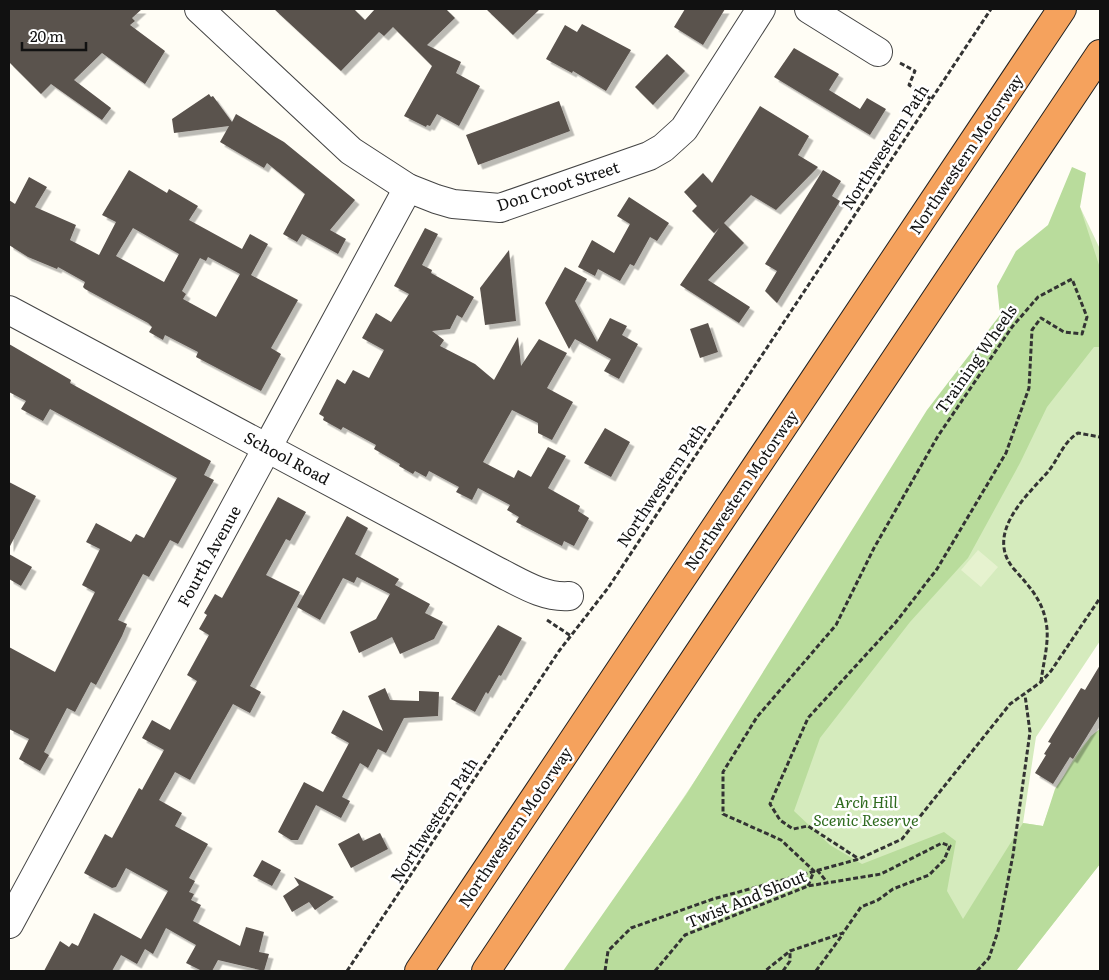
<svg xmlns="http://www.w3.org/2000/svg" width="1109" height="980" viewBox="0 0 1109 980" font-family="Literata,serif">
<defs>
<filter id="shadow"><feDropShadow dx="4.5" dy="4.5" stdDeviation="0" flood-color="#0004"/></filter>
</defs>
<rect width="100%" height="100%" fill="#fffdf5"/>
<!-- green -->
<path fill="#d5ebbd" d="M1080,207L1100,249V641L1036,737L1023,823L1043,826C1054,793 1072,751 1100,729V864L1016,971H567Z"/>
<!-- forest -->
<path fill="#b9dc9c" d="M1072,167L1086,173L1080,207L1100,268V347H1094L1047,407L1020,463L968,558L910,622L820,738L794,811L830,845L862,864L944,832L956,841L947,891L963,919L1023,823L1043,826L1055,789L1091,736L1100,729V864L1016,971H563L686,795L927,410L1000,315L997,286L1016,251L1048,225Z"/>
<!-- pitch -->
<path fill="#e6f2cf" d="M978,550L998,567L981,587L961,570Z"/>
<!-- building -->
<g fill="#5a524d" fill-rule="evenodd" filter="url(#shadow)">
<path d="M9,9H142L132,18L135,21L130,25L165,51L145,84L102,53L74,80L111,108L102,120L51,84L41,94L9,62Z"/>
<path d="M274,9H354L365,20L375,9H446L455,18L427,45L461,62L456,73L480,86L459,126L437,114L430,126L427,125L426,127L404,116L432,66L393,27L384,36L379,32L341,71Z"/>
<path d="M486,9H540L513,35Z"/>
<path d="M685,9H725L703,45L674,27Z"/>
<path d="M582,24L631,50L606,91L573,71L572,73L546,59L565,25L577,32Z"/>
<path d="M794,48L839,74L829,90L860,109L867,98L886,109L870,135L774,77Z"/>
<path d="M667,54L685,71L653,105L635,87Z"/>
<path d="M209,94L211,97L213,96L232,122L236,114L284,142L355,200L330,230L346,239L338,254L302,234L297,242L283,234L305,194L267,163L264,168L220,142L229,126L174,133L172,119Z"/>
<path d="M559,101L570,131L478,165L466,135Z"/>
<path d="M760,106L809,136L798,155L818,167L776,210L751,195L724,223L744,243L708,280L750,307L739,323L680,285L719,228L714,233L692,211L697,206L684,192L703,173L712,183Z"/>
<path d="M129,170L167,193L169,189L198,206L189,220L242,249L250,234L268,244L251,275L298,300L271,348L281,354L261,391L196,357L198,352L165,335L163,340L149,332L152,327L148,323L85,289L83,287L85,282L58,267L57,269L28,257L9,245V200L15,204L29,177L47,187L35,207L76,225L70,240L99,255L116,222L102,215ZM133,228L179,254L164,282L116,256ZM208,257L240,274L216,317L183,299L186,294L182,291L200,258L206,261Z"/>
<path d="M823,170L841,181L832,196L840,201L777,303L765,291L777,271L765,264Z"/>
<path d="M629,197L669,223L657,241L650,237L634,266L630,264L620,281L598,269L595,276L578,267L592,240L614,253L630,224L617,216Z"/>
<path d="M425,228L438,234L422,265L432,270L431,273L474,297L462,318L457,315L450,329L432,331L444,340L440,346L475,364L494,380L518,337L521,366L539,339L567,353L547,388L573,402L552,440L538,433V423L512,410L483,462L514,478L518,470L531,477L548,447L566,456L548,488L580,506L578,511L589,518L574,546L564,541L562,546L516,522L519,517L507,510L510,505L478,488L472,500L456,492L459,487L429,471L426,477L415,471L413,474L399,466L400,464L374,449L376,445L343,427L341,430L323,420L324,417L319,414L337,379L345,384L353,370L369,378L384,350L362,338L376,313L391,322L409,294L394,286Z"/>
<path d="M509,250L516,321L485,325L480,288Z"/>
<path d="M565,267L587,279L575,301L597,342L610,318L627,326L622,335L638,344L619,379L604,371L611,359L575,339L569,349L545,303Z"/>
<path d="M708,323L718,352L700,358L690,329Z"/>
<path d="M9,344L71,380L70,383L211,461L204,475L214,480L178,544L170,540L149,577L143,574L118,620L127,624L122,636L96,685L91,682L75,712L67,708L44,752L49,755L40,771L19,759L29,739L9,729V647L55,672L95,592L82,585L100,549L86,542L96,523L131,542L136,534L144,538L177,478L50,409L43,421L21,409L26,401L9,392Z"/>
<path d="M605,428L630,442L611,477L584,463Z"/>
<path d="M9,482L36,496L9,548Z"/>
<path d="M278,497L306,512L290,541L286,539L266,575L300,592L250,686L261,692L250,713L233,704L190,780L175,772L159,800L182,813L175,826L208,844L189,878L195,881L189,892L194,894L191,900L201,905L193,921L240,946L246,927L264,932L259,952L269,954L264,971L218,960L212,971H202L186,963L196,945L166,928L153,954L145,949L137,964L121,955L112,971H44L60,941L69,947L72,943L78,946L94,913L141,939L168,891L126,868L116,887L112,888L84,873L105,834L112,838L139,788L142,790L164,750L142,738L152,720L170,730L197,681L187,675L209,635L199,629L207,615L204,613L215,594L222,598Z"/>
<path d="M347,516L368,528L355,554L399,579L395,585L430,604L425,613L443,622L434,639L400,654L392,637L359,653L350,632L376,619L395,585L390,594L357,577L354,583L343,578L320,620L297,607Z"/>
<path d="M9,554L32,567L21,586L9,579Z"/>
<path d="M498,625L522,638L501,676L499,675L488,694L486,692L475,712L451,699Z"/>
<path d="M1100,665V715L1073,759L1070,757L1053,784L1035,773L1046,755L1044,754L1051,743L1048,742L1081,688L1085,690Z"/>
<path d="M385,688L390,700L419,701V691L439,692L438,716L404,718L386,753L378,749L368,768L360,763L342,797L350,801L341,818L316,805L298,840H291L278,832L304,782L323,792L349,743L331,733L343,710L383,731L368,696Z"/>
<path d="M359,833L363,841L380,833L388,849L351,868L338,844Z"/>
<path d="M262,860L281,870L272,886L253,876Z"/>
<path d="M294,877L334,897L315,910L309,902L292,912L283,896L299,885Z"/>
</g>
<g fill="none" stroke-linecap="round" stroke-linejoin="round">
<!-- minor casing -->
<g stroke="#444" stroke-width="30">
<g id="minor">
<path d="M199,9L351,151L408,188L436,199L453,204L500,208L649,156L663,148L684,129L761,9"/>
<path d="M809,9L878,52"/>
<path d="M9,310L499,572C521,583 544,598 569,596"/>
<path d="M9,924L408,188"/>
</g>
</g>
<!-- highway casing -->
<g stroke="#222" stroke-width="30">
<g id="highway">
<path d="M419,971L1062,9"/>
<path d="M486,971L1100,54"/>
</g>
</g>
<!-- path -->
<g stroke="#333" stroke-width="3" stroke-dasharray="5 2.5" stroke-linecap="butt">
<path d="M900,63L915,71L909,85L931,99"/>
<path d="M547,620L571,636"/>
<path d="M1041,682C1043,663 1050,641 1046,622C1042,599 1028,585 1013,568C986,534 1024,498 1046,474C1058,461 1062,443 1078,433L1100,437"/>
<path d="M817,870L827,882"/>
<path d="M808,886L814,871L781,840L723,814V772L757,717L836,625L874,548L938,436L1012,327L1038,297L1072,279L1087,317L1082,334L1064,332L1041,318L1032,330L1029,388L1006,453L937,569L896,622L808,718L770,804L780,820L793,829L808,826L859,859"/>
<path d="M347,971L559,651L608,588L991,9"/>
<path d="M605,971L608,951L631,928L713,899L859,859L902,839L1010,704L1041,682L1051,671L1100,598"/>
<path d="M655,971L685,935L808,886L881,874L942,843L950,846L944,860L929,875L893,889L878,900L861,907L843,933L790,951L765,971"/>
<path d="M783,971L790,961V951"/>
<path d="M816,971L843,934"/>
<path d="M977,971L989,958L998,931L1013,855L1030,732L1025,695"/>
</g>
<!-- minor -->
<use href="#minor" stroke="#fff" stroke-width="28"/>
<!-- highway -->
<use href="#highway" stroke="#f5a25d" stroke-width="28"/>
</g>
<g text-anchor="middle" stroke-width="5" stroke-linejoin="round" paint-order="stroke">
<!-- street labels -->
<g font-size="16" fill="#111" stroke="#fff">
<text transform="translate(885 147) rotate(-57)" y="6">Northwestern Path</text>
<text transform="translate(966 154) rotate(-56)" y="6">Northwestern Motorway</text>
<text transform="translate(558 186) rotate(-18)" y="6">Don Croot Street</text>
<text transform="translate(976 359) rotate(-55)" y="6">Training Wheels</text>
<text transform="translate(287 458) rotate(28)" y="6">School Road</text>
<text transform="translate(661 485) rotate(-56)" y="6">Northwestern Path</text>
<text transform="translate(741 490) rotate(-56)" y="6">Northwestern Motorway</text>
<text transform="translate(209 556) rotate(-61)" y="6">Fourth Avenue</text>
<text transform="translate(434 820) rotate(-57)" y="6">Northwestern Path</text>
<text transform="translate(515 827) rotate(-56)" y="6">Northwestern Motorway</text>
<text transform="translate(746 899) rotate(-22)" y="6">Twist And Shout</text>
</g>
<!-- park labels -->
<g font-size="16" font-style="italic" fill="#2f6b1f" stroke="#fff">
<text x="866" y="808">Arch Hill<tspan x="866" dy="18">Scenic Reserve</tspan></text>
</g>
</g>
<!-- border -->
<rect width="1109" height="980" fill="none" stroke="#111111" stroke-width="20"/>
<!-- scale -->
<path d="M22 42v8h64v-8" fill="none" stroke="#111111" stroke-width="2.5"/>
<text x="30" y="42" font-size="15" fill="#111111" stroke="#ffffff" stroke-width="4" paint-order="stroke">20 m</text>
</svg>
